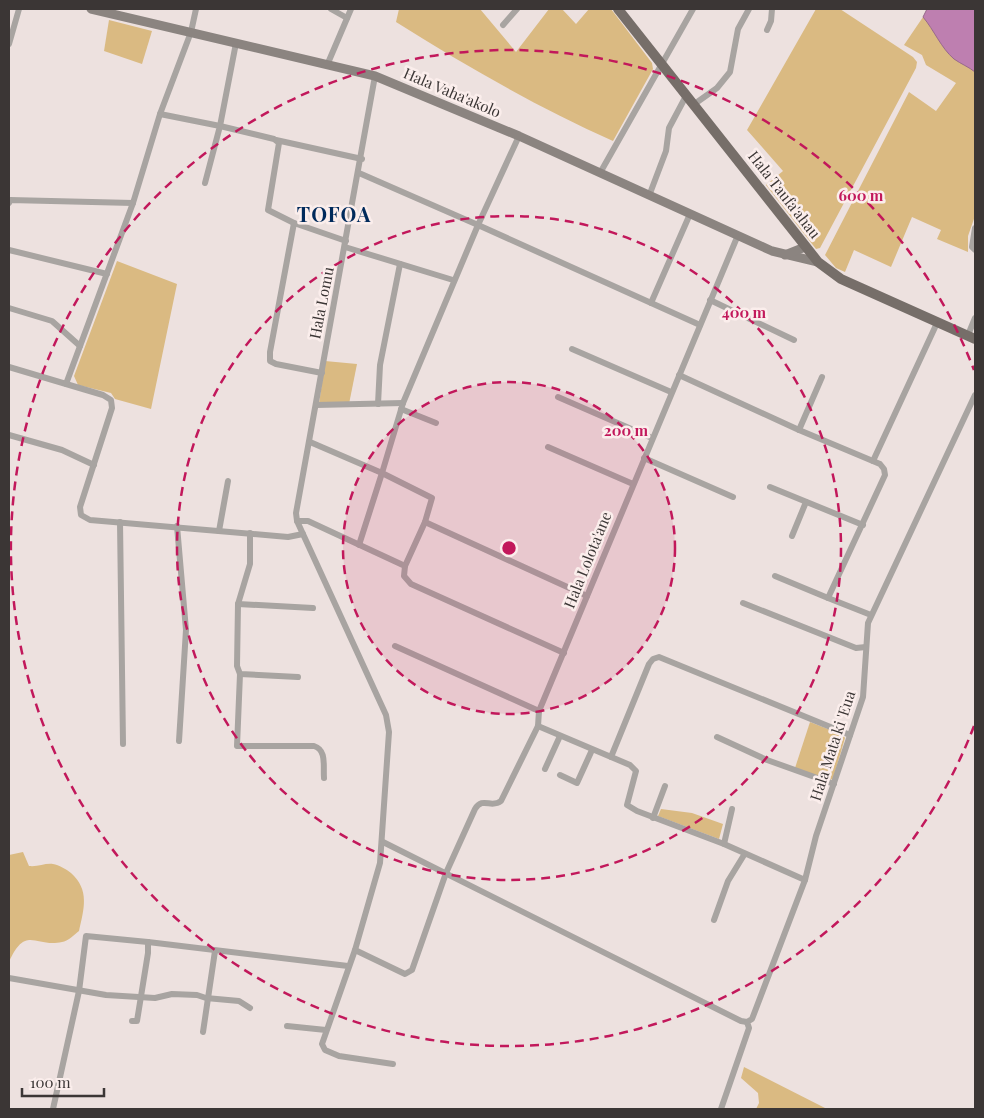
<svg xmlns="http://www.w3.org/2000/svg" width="984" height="1118" viewBox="0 0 984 1118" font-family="'Playfair Display',serif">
<rect width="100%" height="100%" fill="#ede1df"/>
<!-- green -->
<g fill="#daba82">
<path d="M399,9H480L516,52L549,9H562L576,24L589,9H611L652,63L653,69L613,141C537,107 466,66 396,22Z"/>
<path d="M816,9H840L913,57L917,62L916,68L820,248L816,249L766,185L783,171L747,130Z"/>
<path d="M923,17L975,59V216L968,236V252L937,239L941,230L912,217L891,267L854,250L845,272L836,268L825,255L909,92L936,111L956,83L926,65L922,55L904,45Z"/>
<path d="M109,20L152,31L142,64L104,51Z"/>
<path d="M117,261L177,284L151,409L115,399L111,393L78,385L74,376Z"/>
<path d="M325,361L357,364L349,404H319Z"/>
<path d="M810,722L843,735L845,738L833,779L829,780L795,768Z"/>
<path d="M661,809L692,813L723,824L719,839L658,816Z"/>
<path d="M23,852L29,866C38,867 45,863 53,864C59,865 66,869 71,873C90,890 84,909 79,931C74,935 68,941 62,942C35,948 26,924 9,962V855Z"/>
<path d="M744,1067L827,1109H756L759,1103L758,1093L741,1078Z"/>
</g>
<!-- water -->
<path fill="#be7fb0" stroke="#97698b" d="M927,9H975V72C969,67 961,64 954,59C941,48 934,30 923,17Z"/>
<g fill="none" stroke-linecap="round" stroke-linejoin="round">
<!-- street -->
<g stroke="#a8a4a1" stroke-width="6">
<path d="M331,9L347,18"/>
<path d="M503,25L517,9"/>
<path d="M767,30L771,21L772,9"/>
<path d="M236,43L220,126L274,139L279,143L268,210L294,223L346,241"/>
<path d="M9,44L19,9"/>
<path d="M328,63L351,9"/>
<path d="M375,76L296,513L297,521L386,715L389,732L380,863L355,950L322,1044L325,1050L339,1056L393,1064"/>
<path d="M693,105L717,88L730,72L738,29L749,9"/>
<path d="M160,114L220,126L205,183"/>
<path d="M276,140L362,159"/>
<path d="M359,173L478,225L519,136"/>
<path d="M600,173L693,9"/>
<path d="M649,196L666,151L669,128L686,96"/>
<path d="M9,203L10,200L133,203"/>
<path d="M294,223L270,352V361L276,364L322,373"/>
<path d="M975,228L972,247L975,250"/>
<path d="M345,247L453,280"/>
<path d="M9,250L107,274"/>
<path d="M710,300L794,340"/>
<path d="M651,303L690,214"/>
<path d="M9,308L52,321L80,346"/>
<path d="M968,335L975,318"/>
<path d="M572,349L671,392"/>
<path d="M9,367L103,395L111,400L112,408L80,507L81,515L90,520L288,537L303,534"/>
<path d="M679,375L799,430L880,464L884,469L885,475L828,598L871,615"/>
<path d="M66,384L133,203L160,114L191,32L196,9"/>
<path d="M558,397L652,438"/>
<path d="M378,404L380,365L400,264"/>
<path d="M316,405L403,403"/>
<path d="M401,409L436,423"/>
<path d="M799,430L822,377"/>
<path d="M9,435L62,450L94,465"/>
<path d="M310,442L382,473L359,545"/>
<path d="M548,447L633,484"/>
<path d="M644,458L733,497"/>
<path d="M873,461L937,323"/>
<path d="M770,487L863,525"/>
<path d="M297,521H308L405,566L404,576L411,584L564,653"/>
<path d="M120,522L123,744"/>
<path d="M425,522L587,596"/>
<path d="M177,526L186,630L179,741"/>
<path d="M219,531L228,481"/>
<path d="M250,533V564L238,604L237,666L240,674L298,677"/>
<path d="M792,536L806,502"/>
<path d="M405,566L425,522L432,498L382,473L403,403L478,225L700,325"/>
<path d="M775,576L828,598"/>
<path d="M743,603L856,648L866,647"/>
<path d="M238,604L313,608"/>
<path d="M395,646L539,711"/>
<path d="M240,674L237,746H314C327,750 323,766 324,778"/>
<path d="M538,726L630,765L636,771L627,805L637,811L724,844L805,880"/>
<path d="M717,737L767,760L834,784"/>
<path d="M611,757L649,664L653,659L659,657L850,735"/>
<path d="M545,769L560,736"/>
<path d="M560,775L577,783L592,750"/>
<path d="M653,818L665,786"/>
<path d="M383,842L741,1021L747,1022"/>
<path d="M724,844L732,809"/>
<path d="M714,920L728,881L744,855"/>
<path d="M148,942L348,966"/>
<path d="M355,950L405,974L412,970L446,873L475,809C483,796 491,809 501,801L538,726L539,711L738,235"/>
<path d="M9,978L106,995L155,998L172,994L197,995L206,998L239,1001L250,1008"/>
<path d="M287,1026L326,1030"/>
<path d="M203,1032L215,951"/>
<path d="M53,1109L79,991L86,936L148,942V953L137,1021H132"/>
<path d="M721,1109L749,1028L747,1022L752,1019L805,880L816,836L863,697L868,623L975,395"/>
</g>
<!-- secondary -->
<g stroke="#8b8480" stroke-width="9">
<path d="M91,9L375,76L519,136L772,251L818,262"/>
<path d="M785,255L805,247"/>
</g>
<!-- primary -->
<path stroke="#766e69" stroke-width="10" d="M618,9L818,262L841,279L975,339"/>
</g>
<!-- distance rings -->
<circle cx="509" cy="548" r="166" fill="#c2185b" fill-opacity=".12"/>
<g fill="none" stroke="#c2185b" stroke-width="2.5" stroke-dasharray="9 6">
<circle cx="509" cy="548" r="166"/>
<circle cx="509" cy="548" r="332"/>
<path d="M974 726A498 498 0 1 1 974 370"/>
</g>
<g text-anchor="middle" stroke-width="5" stroke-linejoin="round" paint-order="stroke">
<!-- street labels -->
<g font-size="15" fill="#3b3635" stroke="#fbeeec">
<text transform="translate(452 93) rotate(23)" y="5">Hala Vaha'akolo</text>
<text transform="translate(784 195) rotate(52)" y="5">Hala Taufa'ahau</text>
<text transform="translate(322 303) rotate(-79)" y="5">Hala Lomu</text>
<text transform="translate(588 560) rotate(-68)" y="5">Hala Lolota'ane</text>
<text transform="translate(833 746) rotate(-72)" y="5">Hala Mata ki 'Eua</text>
</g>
<!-- district labels -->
<g font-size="20" font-weight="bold" letter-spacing="1" fill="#002a5b" stroke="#fbeeec">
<text x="334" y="222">TOFOA</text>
</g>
</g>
<circle cx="509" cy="548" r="8" fill="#c2185b" stroke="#fbeeec" stroke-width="2.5"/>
<g font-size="15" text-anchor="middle" font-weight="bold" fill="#c2185b" stroke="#fbeeec" stroke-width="5" stroke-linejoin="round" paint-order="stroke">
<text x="861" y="201">600 m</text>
<text x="744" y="318">400 m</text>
<text x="626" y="436">200 m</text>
</g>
<!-- border -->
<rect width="984" height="1118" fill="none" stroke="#3b3635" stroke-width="20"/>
<!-- scale -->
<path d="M22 1088v8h82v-8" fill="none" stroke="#3b3635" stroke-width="2.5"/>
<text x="30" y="1088" font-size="15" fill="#3b3635" stroke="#fbeeec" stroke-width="4" paint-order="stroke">100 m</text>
</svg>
